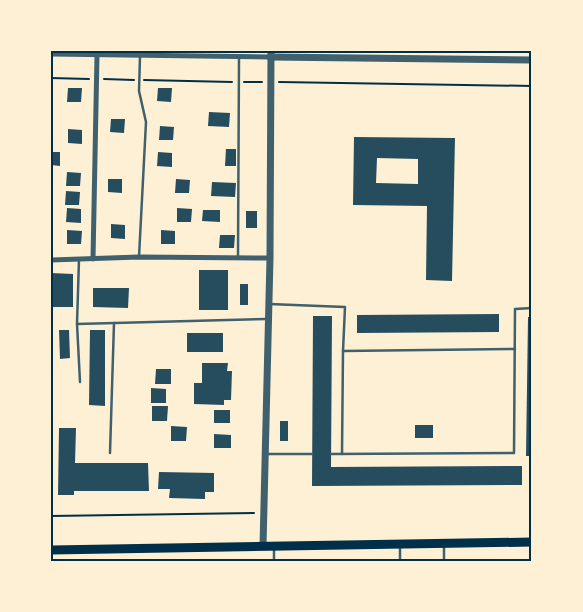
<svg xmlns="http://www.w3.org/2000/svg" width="583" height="612" viewBox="0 0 583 612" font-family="Rubik,sans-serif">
<rect width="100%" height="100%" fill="#fdf0d5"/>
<!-- building -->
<g fill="#264d5e" fill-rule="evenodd">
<path d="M68,88H82L81,102H67Z"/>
<path d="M158,88H172L171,102L157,101Z"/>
<path d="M209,112L230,113L229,127L208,126Z"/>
<path d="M111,119H125L124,133L110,132Z"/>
<path d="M160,126L174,127L173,140H159Z"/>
<path d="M68,129L82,130V144L68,143Z"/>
<path d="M354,137L455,138L452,281L426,280L427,206L353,205ZM377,158L418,159V184L376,183Z"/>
<path d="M226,149H236V166H225Z"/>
<path d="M51,152H60V166L51,165Z"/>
<path d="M158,152L172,153V167L157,166Z"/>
<path d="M67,172L81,173L80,186H66Z"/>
<path d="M108,179H122V193L108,192Z"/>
<path d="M176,179L190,180L189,193H175Z"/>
<path d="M212,182L236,183L235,197L211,196Z"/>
<path d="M66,191L80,192L79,205H65Z"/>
<path d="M67,208L81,209V223L66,222Z"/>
<path d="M177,208L192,209L191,222H177Z"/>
<path d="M203,210H220V222L202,221Z"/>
<rect x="246" y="211" width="11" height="17"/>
<path d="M111,224L125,225V239L111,238Z"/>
<path d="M67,230L82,231L81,244H67Z"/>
<path d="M161,230L175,231V244H161Z"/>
<path d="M220,235H235L234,248H219Z"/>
<rect x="199" y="270" width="29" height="40"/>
<path d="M51,273L73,274V307H51Z"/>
<rect x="240" y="284" width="8" height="21"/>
<path d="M93,288H129L128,308L93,307Z"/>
<path d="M499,314V332L357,333V315Z"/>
<path d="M313,316H332L331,467L522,466V485L312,486Z"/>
<path d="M528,317H532V456H526Z"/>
<path d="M59,330H69L70,358L60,359Z"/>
<path d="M90,330H105V406L89,405Z"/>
<rect x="187" y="333" width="36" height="19"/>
<path d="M202,363H228L227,371H232L231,400H224V405L194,404V383H202Z"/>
<path d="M156,369H171V384H155Z"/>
<path d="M151,388L166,389V403H151Z"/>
<path d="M152,406H168L167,421H152Z"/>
<rect x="214" y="410" width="16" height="13"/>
<rect x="280" y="421" width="8" height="20"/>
<rect x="415" y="425" width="18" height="13"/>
<path d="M171,426L187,427L186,441H171Z"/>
<path d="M59,428H76L75,463H148L149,491H74V495H58Z"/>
<path d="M214,434L231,435V448H214Z"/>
<path d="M159,472L214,473V492H205V499L169,498L170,489H158Z"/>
</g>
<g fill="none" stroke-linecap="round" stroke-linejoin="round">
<!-- path -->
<g stroke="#003049" stroke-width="2">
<path d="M51,78L89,79"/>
<path d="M104,79L134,80"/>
<path d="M144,80L232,82"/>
<path d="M244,82H262"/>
<path d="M279,82L532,86"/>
<path d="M51,516L254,513"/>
</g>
<!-- service -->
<g stroke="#3f606c" stroke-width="2.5">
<path d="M139,257L146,122L139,91L140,56"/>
<path d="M238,258L239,57"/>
<path d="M79,259L77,324L267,319"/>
<path d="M269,304L345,307L343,351L515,349"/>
<path d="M77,324L80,382"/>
<path d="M110,453L114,323"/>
<path d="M266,454H312"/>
<path d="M331,454L514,453L515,309L532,308"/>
<path d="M342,454L343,351"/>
<path d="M444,545V561"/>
<path d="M400,546V561"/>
<path d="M274,548V561"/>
</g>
<!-- minor -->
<g stroke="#3f606c" stroke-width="5">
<path d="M51,54L270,57"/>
<path d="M93,259L97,55"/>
<path d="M51,260L139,257L270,258"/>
</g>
<!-- tertiary -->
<g stroke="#3f606c" stroke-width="7">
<path d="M270,57L532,60"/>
<path d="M263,546L270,258L271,51"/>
</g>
<!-- primary -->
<path stroke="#003049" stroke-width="9" d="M51,550L532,542"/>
</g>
<!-- border -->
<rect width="583" height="612" fill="none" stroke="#fdf0d5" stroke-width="105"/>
<rect x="52" y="52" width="478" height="508" fill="none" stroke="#003049" stroke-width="2"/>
</svg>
